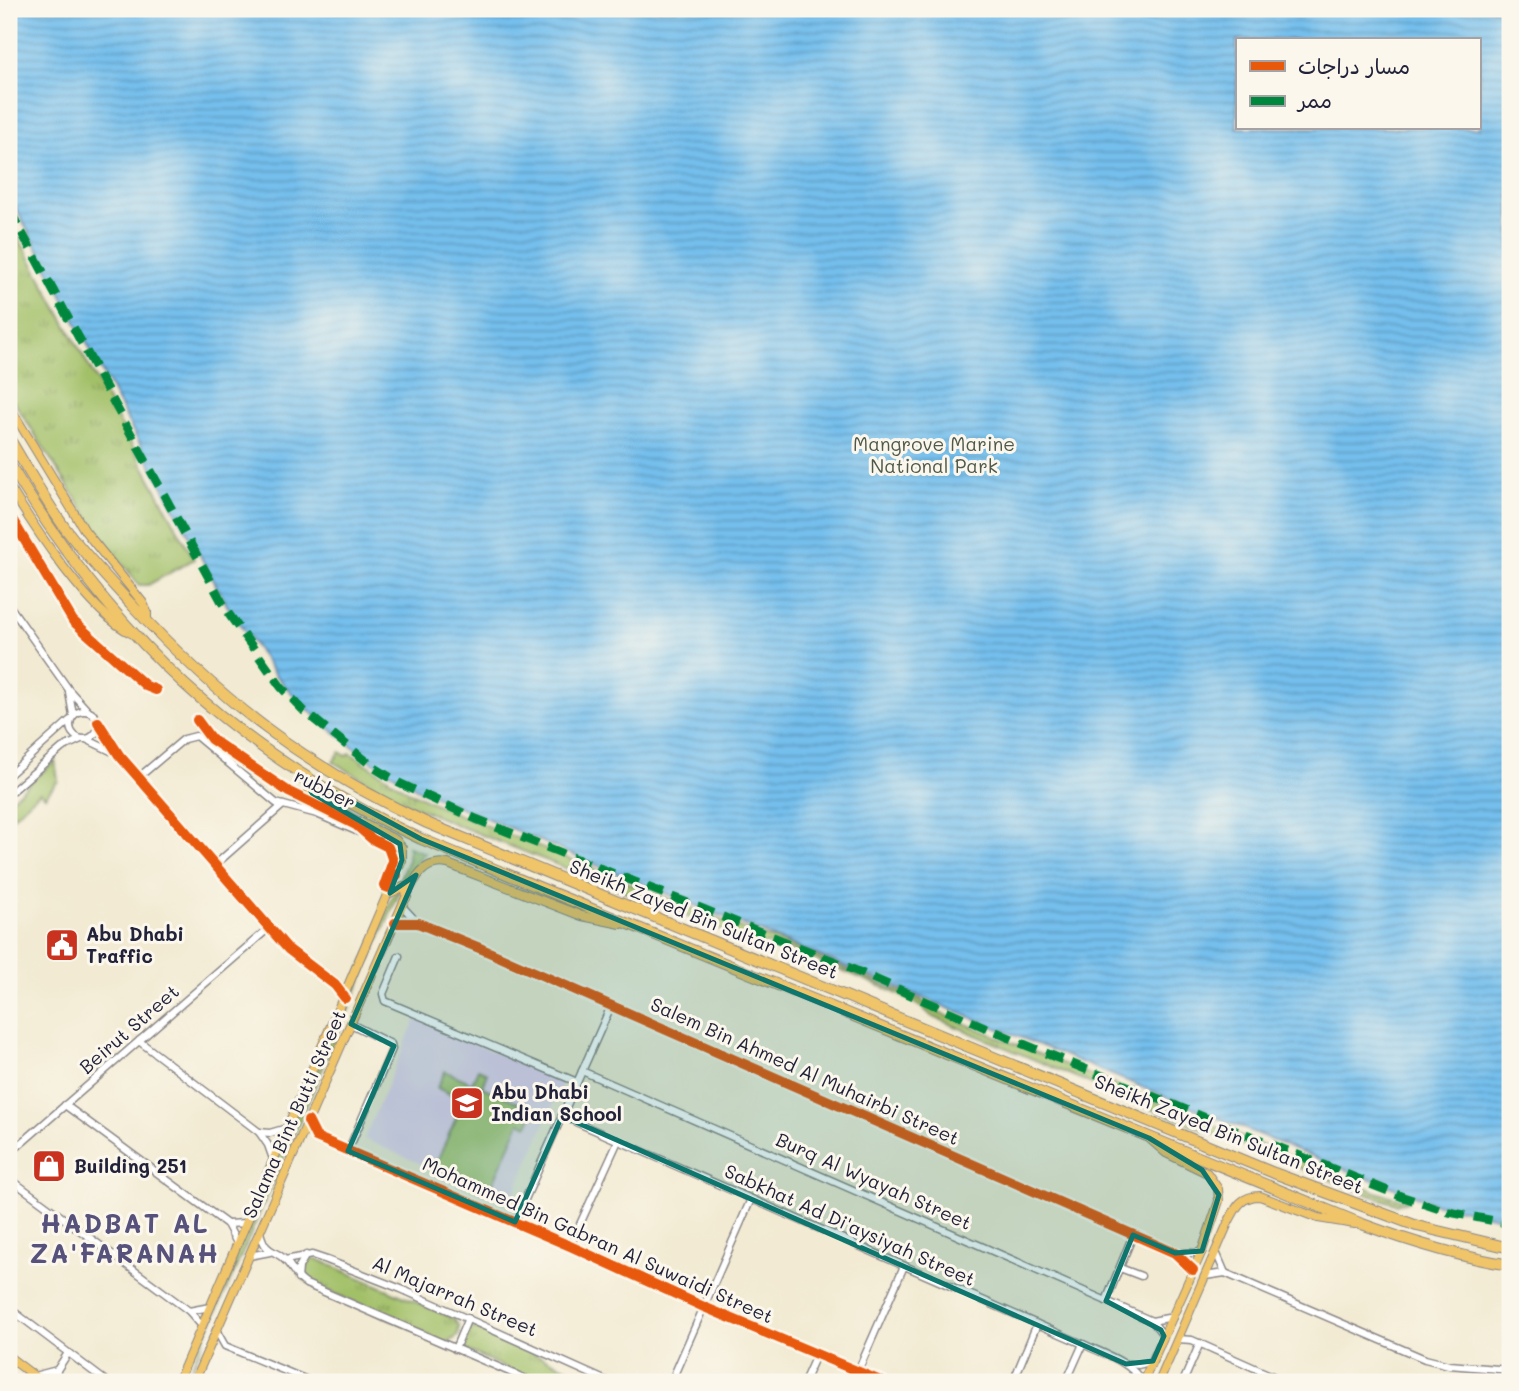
<svg xmlns="http://www.w3.org/2000/svg" width="1519" height="1391" viewBox="0 0 1519 1391" font-family="Mali,'Playpen Sans Arabic',sans-serif">
<defs>
<pattern id="park-tufts" width="24" height="20" patternUnits="userSpaceOnUse" patternTransform="scale(1.75)"><rect width="24" height="20" fill="#a2c067"/><path d="M3 7l-1-3M5 7V3M7 7l1-3M15 17l-1-3M17 17v-4M19 17l1-3" fill="none" stroke="#849c56"/></pattern>
<pattern id="water-rules" width="6" height="5" patternUnits="userSpaceOnUse" patternTransform="scale(1.75)"><rect width="6" height="5" fill="#74bfed"/><path d="M0 2.5h6" fill="none" stroke="#5f9bc1"/></pattern>
</defs>
<rect width="100%" height="100%" fill="#fbf7ec"/>
<filter id="ink" filterUnits="userSpaceOnUse"><feTurbulence type="fractalNoise" baseFrequency=".0143" numOctaves="2"/><feDisplacementMap in="SourceGraphic" scale="14" xChannelSelector="R" yChannelSelector="G"/><feConvolveMatrix kernelMatrix="1 2 1 2 8 2 1 2 1" color-interpolation-filters="sRGB"/></filter>
<filter id="wash" filterUnits="userSpaceOnUse"><feTurbulence type="fractalNoise" baseFrequency=".00686" numOctaves="4" result="noise"/><feDisplacementMap in="SourceGraphic" scale="28" xChannelSelector="R" yChannelSelector="G"/><feGaussianBlur stdDeviation="1.57" result="paint"/><feColorMatrix in="noise" values="0 0 0 0 0 0 0 0 0 0 0 0 0 0 0 0 0 1.4 0 .05"/><feComposite in="paint" operator="in"/></filter>
<g filter="url(#wash)">
<rect width="100%" height="100%" fill="#f2ead2"/>
<!-- built -->
<path fill="#e6d2f0" d="M416,1018L563,1082L510,1203L364,1139Z"/>
<!-- grass -->
<g fill="#a2c067" stroke="#627151" stroke-width="2">
<path d="M55,761L58,781L45,796L40,792L9,820V801Z"/>
<path d="M408,847L425,853L417,861L406,886L398,883L408,860Z"/>
<path d="M400,891L188,1378L201,1338L240,1244L394,893Z"/>
<path d="M478,1069L487,1073L482,1087L535,1110L528,1125L520,1122L490,1190L435,1166L464,1100L437,1088L445,1071L472,1083Z"/>
</g>
<!-- park -->
<g fill="url(#park-tufts)" stroke="#627151" stroke-width="2">
<path d="M9,220L194,559L148,585H139L97,531L9,394Z"/>
<path d="M340,752L346,756L350,753L408,791L450,811L760,936L774,939L921,1000L934,1011L1379,1193L1409,1201L1395,1204L1356,1190L1151,1109L931,1016C914,994 807,958 775,944H756L457,825L404,802L333,762Z"/>
<path d="M311,1259H317L453,1318L459,1326L458,1335L454,1339L444,1343L304,1280L305,1268Z"/>
<path d="M469,1328H475L600,1382H535L462,1348L463,1336Z"/>
</g>
<!-- water -->
<path fill="url(#water-rules)" stroke="#4b7094" stroke-width="2" fill-rule="evenodd" d="M9,9H1510V1220L1437,1204L1341,1168L594,864L418,789L372,761L329,728L299,701L276,676L228,607L150,463L9,195ZM1237,40H1479V128H1237Z"/>
</g>
<g filter="url(#ink)">
<g fill="none" stroke-linecap="round" stroke-linejoin="round">
<!-- minor casing -->
<g stroke="#8a8686" stroke-width="9">
<g id="minor">
<path d="M9,605L69,690L88,711"/>
<path d="M69,692L73,715"/>
<circle cx="84" cy="725" r="14"/>
<path d="M98,722L119,755L288,949L335,985L344,997"/>
<path d="M86,739L119,755"/>
<path d="M9,775L69,721"/>
<path d="M139,777L184,739L196,736L276,803L317,814L361,833"/>
<path d="M9,794L62,748L81,739"/>
<path d="M216,864L283,805"/>
<path d="M402,906L416,921"/>
<path d="M395,923H418L482,949L1175,1253L1193,1270"/>
<path d="M399,956L383,994L385,1001L577,1082"/>
<path d="M139,1041L259,1132L268,1145L273,1159"/>
<path d="M582,1071L1152,1321L1164,1336"/>
<path d="M65,1105L227,1224L238,1245"/>
<path d="M562,1116L1083,1344C1104,1354 1130,1361 1142,1382"/>
<path d="M308,1121L316,1137L570,1246L704,1307L883,1382"/>
<path d="M259,1132L270,1133L287,1128"/>
<path d="M348,1151L392,1049L391,1044L351,1024"/>
<path d="M9,1154L270,927"/>
<path d="M9,1178L189,1311L202,1326"/>
<path d="M515,1222L611,1006"/>
<path d="M227,1224L247,1223"/>
<path d="M260,1232C266,1256 275,1248 286,1261C294,1270 296,1278 306,1284L533,1382"/>
<path d="M570,1246L618,1141"/>
<path d="M1216,1252L1225,1273"/>
<path d="M1175,1253H1195L1202,1251"/>
<path d="M249,1256L270,1252"/>
<path d="M285,1260L312,1255L327,1260L401,1289L609,1382"/>
<path d="M1120,1268L1141,1276"/>
<path d="M1205,1276L1225,1273L1425,1359L1449,1365L1510,1370"/>
<path d="M298,1279L299,1267L306,1255"/>
<path d="M1106,1301L1133,1235"/>
<path d="M9,1308L107,1382"/>
<path d="M189,1311L210,1307"/>
<path d="M1152,1321L1173,1317"/>
<path d="M216,1330L225,1346L312,1382"/>
<path d="M1178,1339L1192,1340L1286,1382"/>
<path d="M455,1349L468,1318"/>
<path d="M1128,1364L1138,1365L1153,1361"/>
<path d="M858,1371L904,1266"/>
<path d="M34,1376L57,1370"/>
<path d="M56,1382L57,1370L68,1353"/>
<path d="M671,1382L751,1199"/>
<path d="M804,1382L817,1353"/>
<path d="M1013,1382L1037,1324"/>
<path d="M1066,1382L1083,1344"/>
<path d="M1183,1382L1200,1343"/>
</g>
</g>
<!-- major casing -->
<g stroke="#8a8686" stroke-width="10">
<g id="major">
<path d="M9,406L85,531L143,603L147,612V622"/>
<path d="M9,486C33,526 90,614 131,633"/>
<path d="M390,893L403,887L406,890L407,897"/>
<path d="M9,1357L42,1382"/>
<path d="M178,1382L402,860V848L396,840L352,818L312,793L299,773"/>
<path d="M194,1382L402,906C412,885 420,858 448,864L582,916L621,924"/>
<path d="M1143,1382L1202,1251L1219,1201L1218,1189L1207,1173L1166,1153L1151,1140"/>
<path d="M1159,1382L1228,1223C1236,1207 1241,1196 1260,1196L1318,1218L1355,1224"/>
</g>
</g>
<!-- highway casing -->
<g stroke="#8a8686" stroke-width="12">
<g id="highway">
<path d="M9,438C27,468 44,499 65,528C85,555 108,579 131,604C220,701 308,768 427,823L1274,1173L1417,1226L1510,1248"/>
<path d="M9,463C113,638 236,753 421,839L1362,1224C1411,1242 1459,1257 1510,1265"/>
</g>
</g>
<!-- minor -->
<use href="#minor" stroke="#fff" stroke-width="6"/>
<!-- major -->
<use href="#major" stroke="#f0c469" stroke-width="8"/>
<!-- highway -->
<use href="#highway" stroke="#f0c469" stroke-width="10"/>
<!-- quiet -->
<path stroke="#00873e" stroke-width="9" stroke-dasharray="18 9" stroke-linecap="butt" d="M9,209L228,613L281,687L304,711L375,768L399,783L476,819L836,962L1021,1043L1248,1135L1403,1197L1449,1212L1510,1224"/>
<!-- cycleway casing -->
<g stroke="#fbf7ec" stroke-width="15">
<g id="cycleway">
<path d="M9,514L73,621L146,686L156,690"/>
<path d="M197,720L211,739L289,792L356,825L372,839L388,847L393,861L384,886L389,888L395,874L397,875"/>
<path d="M98,722L119,755L288,949L335,985L345,998"/>
<path d="M395,923H418L482,949L1175,1253L1193,1270"/>
<path d="M308,1121L316,1137L570,1246L704,1307L883,1382"/>
</g>
</g>
<!-- cycleway -->
<use href="#cycleway" stroke="#e8590c" stroke-width="10"/>
</g>
</g>
<!-- marked area -->
<path fill="#0f766e" fill-opacity="0.2" stroke="#0f766e" stroke-width="5" stroke-linejoin="round" d="M299,773L421,839L1149,1138L1202,1170L1219,1195L1202,1251L1175,1253L1133,1235L1106,1301L1161,1330L1164,1336L1153,1361L1126,1364L562,1116L515,1222L348,1151L394,1046L351,1024L416,875L390,893L402,860L400,844L312,793Z"/>
<!-- icons -->
<defs>
<g id="civic-square" transform="scale(1.75)"><rect x="-9" y="-9" width="18" height="18" rx="4" fill="#c8321e" stroke="#fbf7ec"/><path d="M-.6-6.5H3V-4.5H.6V-3L4-1V1h2V6H-6V1h2V-1L-.6-3ZM-1.2 2.5V6h2.4V2.5Z" fill="#fff"/></g>
<g id="school-square" transform="scale(1.75)"><rect x="-9" y="-9" width="18" height="18" rx="4" fill="#c8321e" stroke="#fbf7ec"/><path d="M0-5L7-2L0 1L-7-2ZM-4 1L0 2.5L4 1V4Q0 6-4 4Z" fill="#fff"/></g>
<g id="shop-square" transform="scale(1.75)"><rect x="-9" y="-9" width="18" height="18" rx="4" fill="#c8321e" stroke="#fbf7ec"/><path d="M-5-2.5h2.3a2.7 3.5 0 0 1 5.4 0H5L5.5 6h-11ZM-1.5-2.5h3a1.5 2.3 0 0 0-3 0Z" fill="#fff"/></g>
</defs>
<g fill-rule="evenodd">
<use href="#civic-square" x="62" y="945"/>
<use href="#school-square" x="467" y="1103"/>
<use href="#shop-square" x="49" y="1166"/>
</g>
<g text-anchor="middle" stroke-width="6" stroke-linejoin="round" paint-order="stroke">
<!-- park labels -->
<g font-size="19" fill="#4f594a" stroke="#fbf7ec">
<text x="934" y="451">Mangrove Marine<tspan x="934" dy="22">National Park</tspan></text>
</g>
<!-- street labels -->
<g font-size="19" fill="#22223b" stroke="#fbf7ec">
<text transform="translate(325 789) rotate(27)" y="7">rubber</text>
<text transform="translate(704 919) rotate(22)" y="7">Sheikh Zayed Bin Sultan Street</text>
<text transform="translate(129 1029) rotate(-41)" y="7">Beirut Street</text>
<text transform="translate(805 1071) rotate(24)" y="7">Salem Bin Ahmed Al Muhairbi Street</text>
<text transform="translate(294 1114) rotate(-66)" y="7">Salama Bint Butti Street</text>
<text transform="translate(1229 1134) rotate(22)" y="7">Sheikh Zayed Bin Sultan Street</text>
<text transform="translate(874 1181) rotate(24)" y="7">Burq Al Wyayah Street</text>
<text transform="translate(850 1225) rotate(24)" y="7">Sabkhat Ad Di'aysiyah Street</text>
<text transform="translate(598 1240) rotate(24)" y="7">Mohammed Bin Gabran Al Suwaidi Street</text>
<text transform="translate(455 1296) rotate(23)" y="7">Al Majarrah Street</text>
</g>
<!-- poi labels -->
<g font-size="19" font-weight="bold" fill="#22223b" stroke="#fbf7ec" text-anchor="start">
<text x="86" y="941">Abu Dhabi<tspan x="86" dy="22">Traffic</tspan></text>
<text x="491" y="1099">Abu Dhabi<tspan x="491" dy="22">Indian School</tspan></text>
<text x="74" y="1173">Building 251</text>
</g>
<!-- district labels -->
<g font-size="26" font-weight="bold" letter-spacing="2" fill="#56527c" stroke="#fbf7ec">
<text x="125" y="1233">HADBAT AL<tspan x="125" dy="30">ZA'FARANAH</tspan></text>
</g>
</g>
<!-- margin -->
<rect width="1519" height="1391" fill="none" stroke="#fbf7ec" stroke-width="35"/>
<!-- legend -->
<rect x="1236" y="38" width="245" height="91" fill="#fbf7ec" stroke="#a4a2a5" stroke-width="2"/>
<rect x="1250" y="61" width="35" height="10" fill="#e8590c" stroke="#a4a2a5" stroke-width="2"/>
<text x="1298" y="74" font-size="21" fill="#22223b">مسار دراجات</text>
<rect x="1250" y="96" width="35" height="10" fill="#00873e" stroke="#a4a2a5" stroke-width="2"/>
<text x="1298" y="108" font-size="21" fill="#22223b">ممر</text>
</svg>
